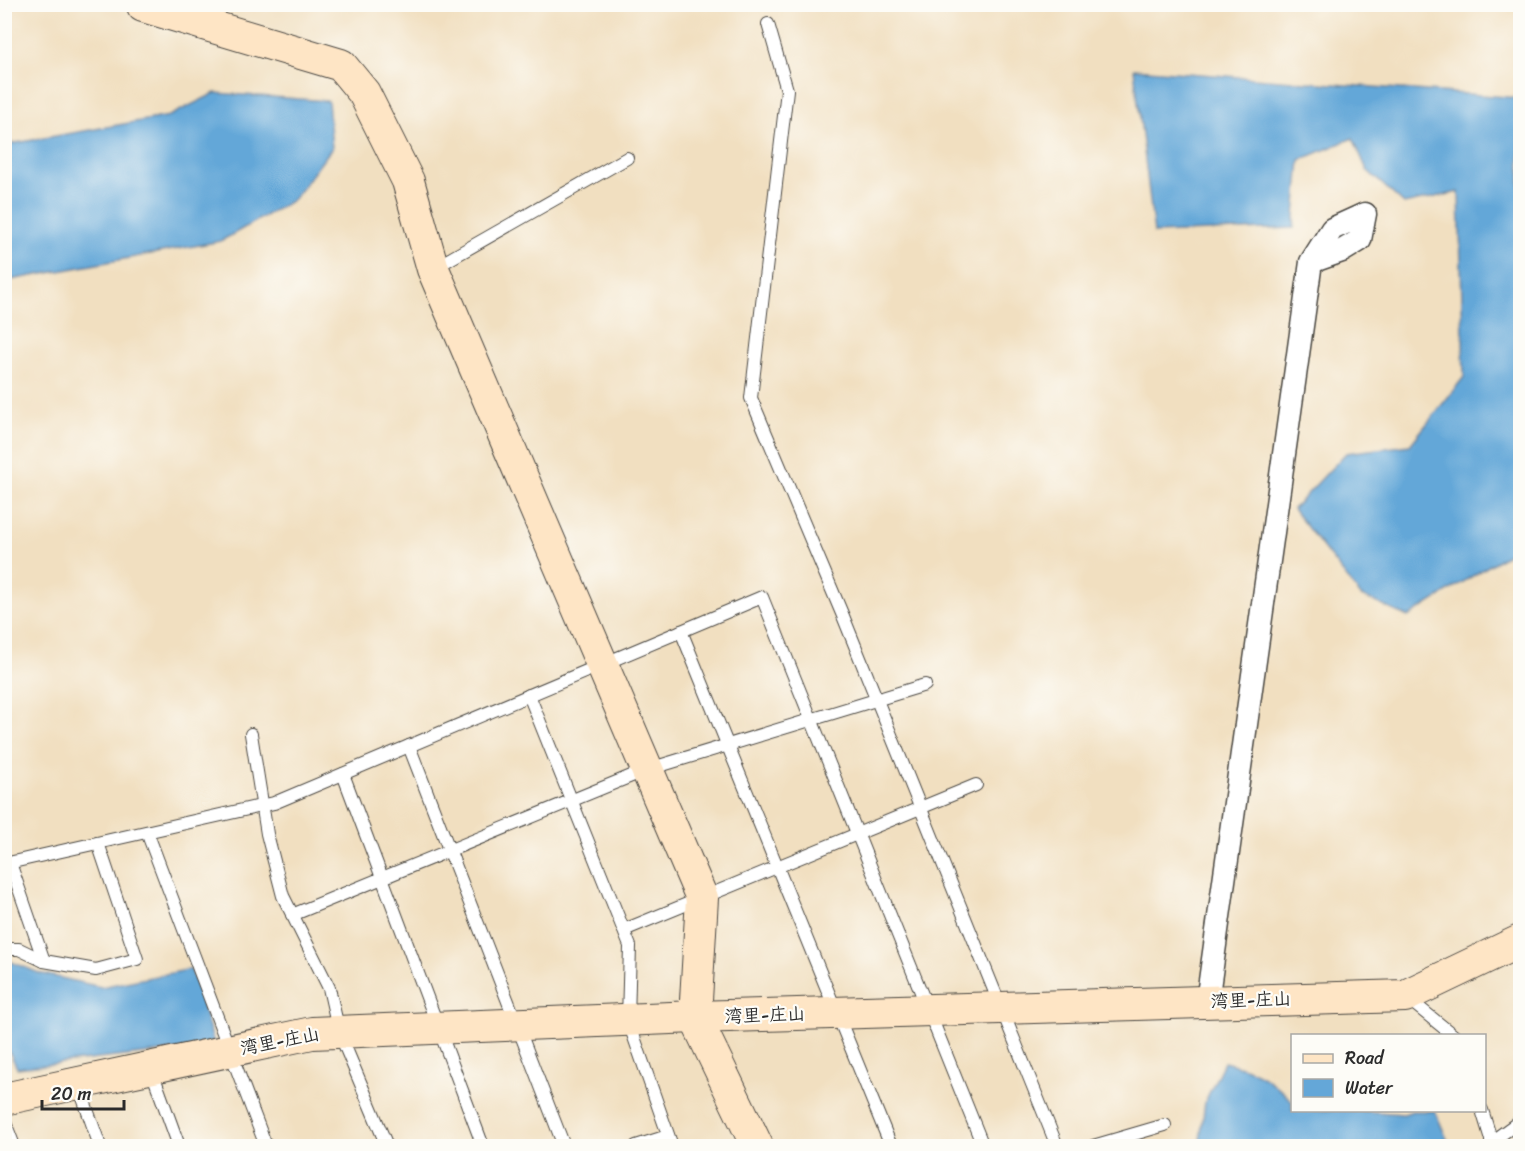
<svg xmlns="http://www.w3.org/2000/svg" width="1525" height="1151" viewBox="0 0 1525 1151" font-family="Sriracha,'LXGW WenKai TC',sans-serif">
<rect width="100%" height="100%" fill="#fdfcf7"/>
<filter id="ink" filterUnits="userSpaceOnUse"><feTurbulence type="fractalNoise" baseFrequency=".0167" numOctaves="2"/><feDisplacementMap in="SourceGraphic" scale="12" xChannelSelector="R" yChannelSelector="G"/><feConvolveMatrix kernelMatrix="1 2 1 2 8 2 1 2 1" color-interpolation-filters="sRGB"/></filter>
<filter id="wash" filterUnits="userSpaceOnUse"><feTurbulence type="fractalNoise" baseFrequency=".008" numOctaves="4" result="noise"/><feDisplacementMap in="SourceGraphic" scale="24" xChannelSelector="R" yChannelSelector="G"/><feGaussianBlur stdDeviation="1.35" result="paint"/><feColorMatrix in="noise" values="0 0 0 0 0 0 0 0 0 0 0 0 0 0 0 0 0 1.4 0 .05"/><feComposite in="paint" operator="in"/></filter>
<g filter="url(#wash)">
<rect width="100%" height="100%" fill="#f1dfc0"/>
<!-- water -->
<g fill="#64a7d8" stroke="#486982" stroke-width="1.5">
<path d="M1134,69L1520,98V546L1408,617L1361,596L1293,509L1346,453L1410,445L1464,377L1459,192L1404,204L1367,170L1353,138L1300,160L1294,228L1154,233Z"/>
<path d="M215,93L328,101L332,148L293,200L221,241L5,281V145L169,116Z"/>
<path d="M4,959L39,973L101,987L191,969L215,1046L17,1068L5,1043Z"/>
<path d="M1224,1062C1257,1070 1268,1077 1292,1101V1110H1351L1404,1114L1412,1111H1435L1450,1146H1202L1200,1141L1205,1102Z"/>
</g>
</g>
<g filter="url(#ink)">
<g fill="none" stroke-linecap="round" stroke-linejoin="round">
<!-- lane casing -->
<g stroke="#494641" stroke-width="14">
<g id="lane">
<path d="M768,24L787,90L751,398L843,616L1057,1146"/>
<path d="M434,268L627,158"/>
<path d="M681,631L891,1146"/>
<path d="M529,695L630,946L628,1020L672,1146"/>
<path d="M251,734L267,834L283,896L329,988L339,1032L387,1146"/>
<path d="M409,746L564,1146"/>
<path d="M343,774L483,1146"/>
<path d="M147,832L266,1146"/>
<path d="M10,863L44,961"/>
<path d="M4,864L274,803L762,597L983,1146"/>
<path d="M292,915L646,770L925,685"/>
<path d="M624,930L976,785"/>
<path d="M4,949H19L44,961L96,970L137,959L98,843"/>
<path d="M1406,997L1454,1036"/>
<path d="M151,1069L179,1146"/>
<path d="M78,1084L100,1146"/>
<path d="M1482,1110L1493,1146"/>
<path d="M4,1120L14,1146"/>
<path d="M1491,1142L1520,1121"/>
<path d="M636,1146L668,1136"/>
<path d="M1093,1146L1165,1125"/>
</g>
</g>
<!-- street casing -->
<g stroke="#494641" stroke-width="25">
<path id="street" d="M1207,1002L1311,262L1332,229L1365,214L1360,240L1342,251L1311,262"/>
</g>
<!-- secondary casing -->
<g stroke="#494641" stroke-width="34">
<g id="secondary">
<path d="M143,6L341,65L364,93L408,181L433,269L702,898L695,1017L757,1146"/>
<path d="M4,1099L312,1033L695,1017L1405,996L1520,941"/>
</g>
</g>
<!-- lane -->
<use href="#lane" stroke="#fff" stroke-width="12"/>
<!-- street -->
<use href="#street" stroke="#fff" stroke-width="22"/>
<!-- secondary -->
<use href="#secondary" stroke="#fee5c5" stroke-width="32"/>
</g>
</g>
<g text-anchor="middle" stroke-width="4.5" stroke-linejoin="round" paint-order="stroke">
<!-- street labels -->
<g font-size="18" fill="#2b2b2b" stroke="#fdfcf7">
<text transform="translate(1251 1000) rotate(-2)" y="6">湾里-庄山</text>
<text transform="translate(765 1015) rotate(-2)" y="6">湾里-庄山</text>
<text transform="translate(280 1041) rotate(-11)" y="6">湾里-庄山</text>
</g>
</g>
<!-- margin -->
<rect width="1525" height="1151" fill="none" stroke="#fdfcf7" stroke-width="24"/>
<!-- legend -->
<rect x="1291" y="1034" width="195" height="78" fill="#fdfcf7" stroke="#a9a8a5" stroke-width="1.5"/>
<rect x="1303" y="1054" width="30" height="9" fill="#fee5c5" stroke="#a9a8a5" stroke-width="1.5"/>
<text x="1345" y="1064" font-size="18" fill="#2b2b2b">Road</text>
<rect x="1303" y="1079" width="30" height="18" fill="#64a7d8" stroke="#a9a8a5" stroke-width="1.5"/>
<text x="1345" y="1094" font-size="18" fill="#2b2b2b">Water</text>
<!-- scale -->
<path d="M42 1100v9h82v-9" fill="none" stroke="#2b2b2b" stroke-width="3"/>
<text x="51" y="1100" font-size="18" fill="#2b2b2b" stroke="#fdfcf7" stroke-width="4.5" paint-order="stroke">20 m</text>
</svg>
